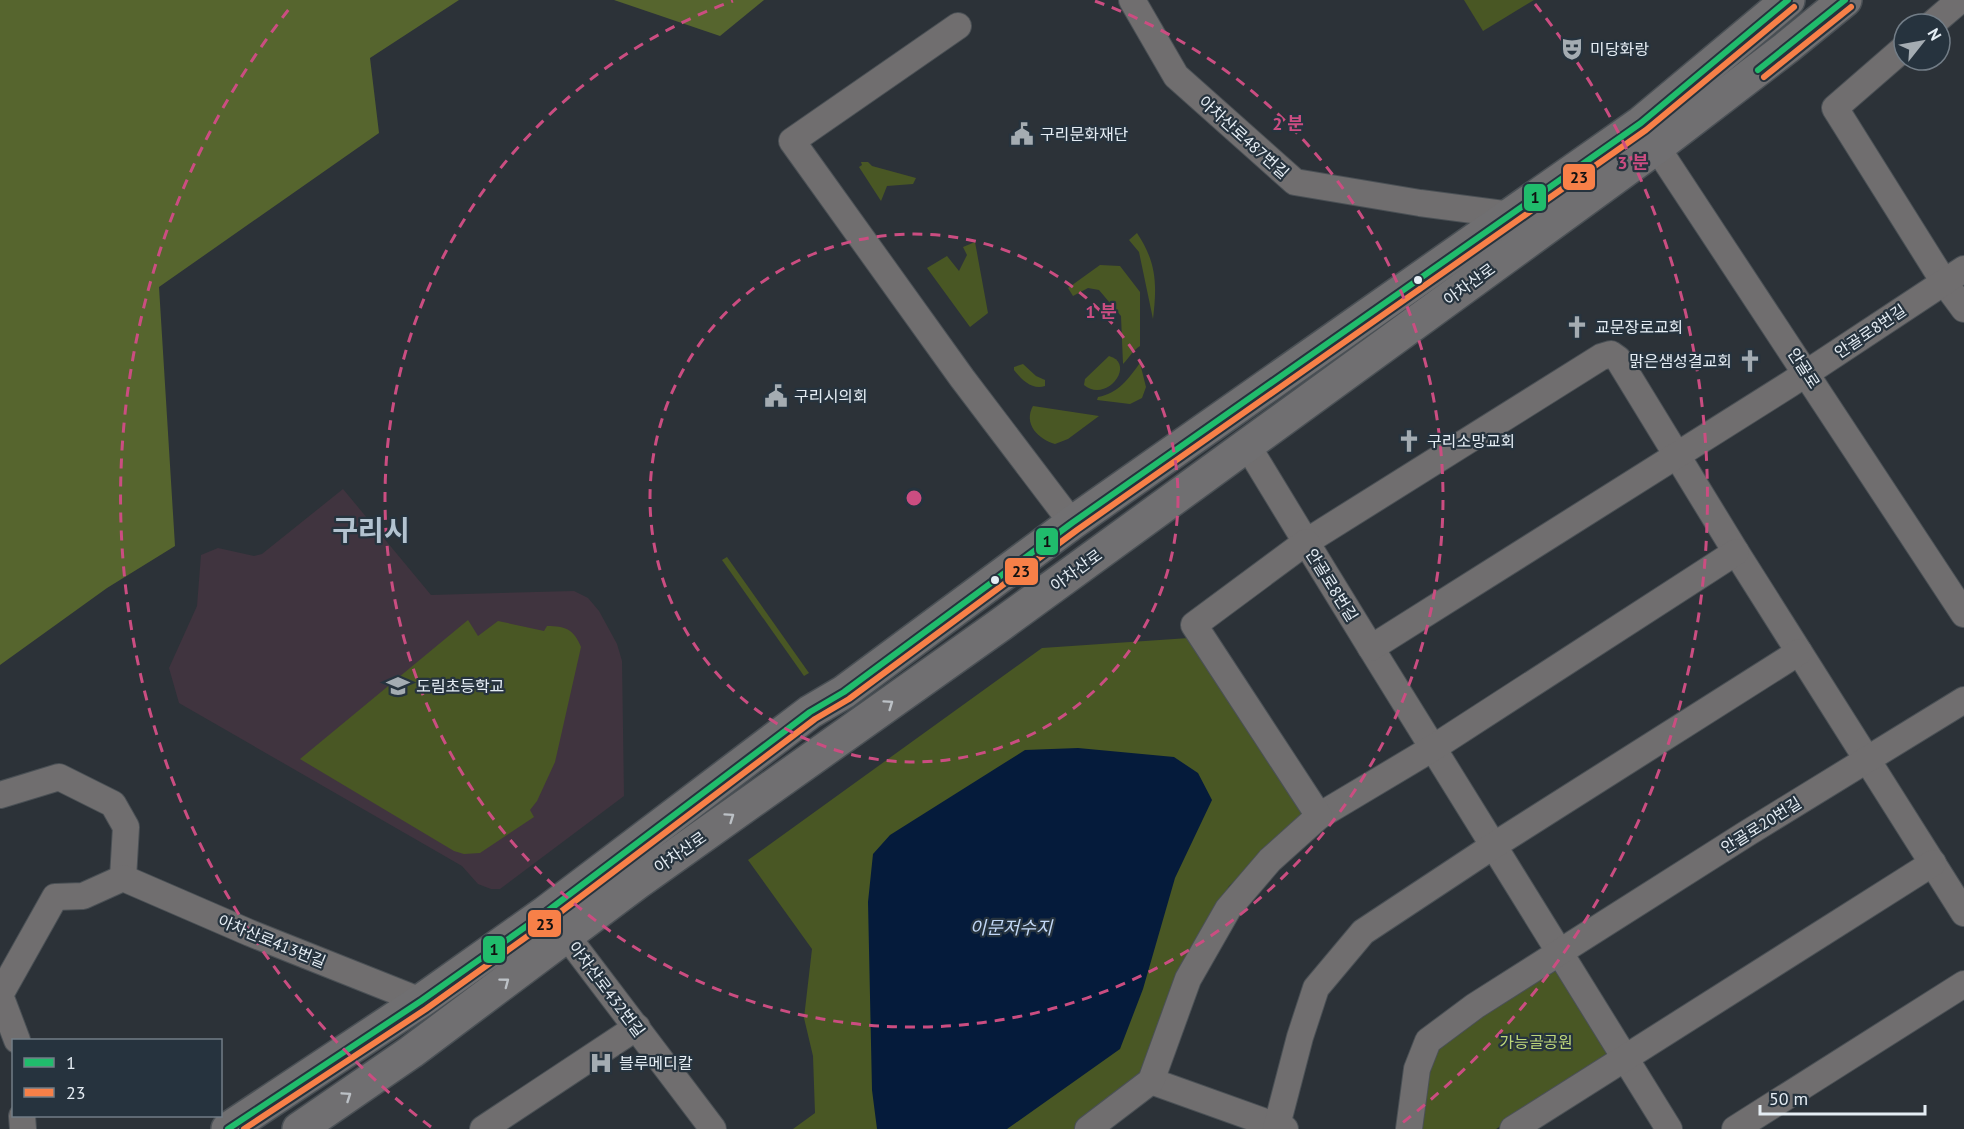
<svg xmlns="http://www.w3.org/2000/svg" width="1964" height="1129" viewBox="0 0 1964 1129" font-family="'PT Sans','Noto Sans KR',sans-serif">
<rect width="100%" height="100%" fill="#2c3238"/>
<!-- education -->
<path fill="#40343f" d="M343,489L431,595L574,591L588,598L599,611L617,644L622,661L624,796L500,889H491L478,884L462,866L179,703L169,668L197,606L201,555L218,548L254,556L262,554Z"/>
<!-- green -->
<g fill="#495724">
<path d="M1464,0H1534L1483,31Z"/>
<path d="M861,162H868L872,166L916,178L913,184L887,186L881,201L859,167L862,165Z"/>
<path d="M1137,233C1157,263 1157,285 1153,319L1139,252L1129,240Z"/>
<path d="M975,242L988,313L970,327L927,268L947,256L959,271L967,255L963,247Z"/>
<path d="M1100,265L1120,266L1140,292V346C1133,350 1129,358 1123,364L1121,316L1099,290L1088,288L1073,296L1068,288Z"/>
<path d="M1109,356C1137,364 1106,404 1084,385L1085,379Z"/>
<path d="M1140,363L1146,387L1142,398L1130,404L1097,400L1098,397C1119,393 1128,379 1140,363Z"/>
<path d="M1023,364L1036,376L1045,380V386C1032,390 1022,380 1014,370V367Z"/>
<path d="M1033,406L1099,416L1068,439L1055,444C1038,439 1023,424 1033,406Z"/>
<path d="M727,557L809,673L804,676L722,560Z"/>
<path d="M468,620L478,636L498,621L544,631L547,626C565,626 574,629 581,647L555,762L537,801L530,810L534,817L480,853L464,854L454,851L300,759Z"/>
<path d="M1189,638L1306,814L1229,886L1172,988L1140,1079L1075,1129H793L815,1113L813,1056L804,1018L812,949L748,860L1042,648Z"/>
<path d="M1555,964L1612,1057L1496,1129H1421L1433,1049Z"/>
</g>
<!-- forest -->
<g fill="#56652e">
<path d="M0,0H459L370,58L379,133L159,287L175,546L107,588L0,665Z"/>
<path d="M614,0H764L720,36Z"/>
</g>
<!-- water -->
<path fill="#051b3b" d="M1078,748L1174,757L1198,773L1212,800L1175,878L1143,989L1120,1049L1007,1129H877L872,1090L868,902L873,854L890,835L1025,750Z"/>
<g fill="none" stroke-linecap="round" stroke-linejoin="round">
<!-- minor casing -->
<g stroke="#4a5055" stroke-width="28">
<g id="minor">
<path d="M1132,0L1176,76L1295,182L1420,203L1511,215"/>
<path d="M1932,24L1960,0"/>
<path d="M958,26L792,141L962,378L1072,523"/>
<path d="M1904,48L1835,108L1944,282L1964,309"/>
<path d="M1646,131L1964,614"/>
<path d="M1247,445L1306,542L1601,357L1611,354L1618,359L1736,552L1964,913"/>
<path d="M1371,648L1669,1129"/>
<path d="M0,795L59,777L113,804L126,827L123,878"/>
<path d="M1319,816L1433,748L1736,552"/>
<path d="M566,935L713,1129"/>
<path d="M17,1040L0,995L55,897L83,896L123,878L250,933L421,1001"/>
<path d="M1151,1081L1285,1129"/>
<path d="M22,1116L23,1129"/>
<path d="M483,1129L637,1027"/>
<path d="M1088,1129L1151,1081L1188,979L1228,909L1270,860L1319,816L1194,625L1306,542L1371,648L1790,384L1964,269"/>
<path d="M1276,1129L1300,1037L1316,988L1363,932L1493,846L1799,652"/>
<path d="M1409,1129L1417,1069L1428,1041L1475,1006L1746,834L1964,700"/>
<path d="M1513,1129L1933,863"/>
<path d="M1735,1129L1964,984"/>
</g>
</g>
<!-- major casing -->
<g stroke="#4a5055" stroke-width="36">
<g id="major">
<path d="M228,1129L421,1001L545,913L810,712L844,692L1072,523L1641,123L1788,0"/>
<path d="M299,1129L411,1052L638,882L1000,625L1657,147L1786,48L1845,0"/>
</g>
</g>
<!-- minor -->
<use href="#minor" stroke="#706e6f" stroke-width="26"/>
<!-- major -->
<use href="#major" stroke="#706f71" stroke-width="33"/>
<!-- bus-1 casing -->
<g stroke="#26333e" stroke-width="10">
<g id="bus-1">
<path d="M1758,70L1845,0"/>
<path d="M228,1129L421,1001L545,913L810,712L844,692L1072,523L1641,123L1788,0"/>
</g>
</g>
<!-- bus-2 casing -->
<g stroke="#26333e" stroke-width="10">
<g id="bus-2">
<path d="M1764,77L1851,7"/>
<path d="M244,1129L426,1009L550,920L815,719L849,699L1077,530L1646,130L1794,7"/>
</g>
</g>
<!-- bus-1 -->
<use href="#bus-1" stroke="#20bc6c" stroke-width="6"/>
<!-- bus-2 -->
<use href="#bus-2" stroke="#f78048" stroke-width="6"/>
</g>
<!-- one-way arrows -->
<defs><path id="oneway-chevron" d="M-2-3.5L2.5 0L-2 3.5" fill="none" stroke-width="1.6" stroke-linecap="round" stroke-linejoin="round" transform="scale(1.5)"/></defs>
<g stroke="#bcc1c6">
<use href="#oneway-chevron" transform="translate(889 704) rotate(-35)"/>
<use href="#oneway-chevron" transform="translate(730 817) rotate(-35)"/>
<use href="#oneway-chevron" transform="translate(505 982) rotate(-37)"/>
<use href="#oneway-chevron" transform="translate(347 1096) rotate(-34)"/>
</g>
<!-- distance rings -->
<g fill="none" stroke="#cb4d81" stroke-width="3" stroke-dasharray="10 8">
<circle cx="914" cy="498" r="264"/>
<path d="M1095 1A529 529 0 1 1 733 1"/>
<path d="M431 1127A793 793 0 0 1 293 4M1535 4A793 793 0 0 1 1397 1127"/>
</g>
<!-- icons -->
<defs>
<g id="theatre-bare" transform="scale(1.8)"><path d="M-5-5.5Q0-4 5-5.5V0Q5 5 0 6Q-5 5-5 0ZM-3.3-2.5H-1v1.5H-3.3ZM1-2.5H3.3v1.5H1ZM-2.8 1Q0 5.5 2.8 1Z" fill="#a4acb2" stroke="#26333e" stroke-width="2.5" paint-order="stroke"/></g>
<g id="civic-bare" transform="scale(1.8)"><path d="M-.6-6.5H3V-4.5H.6V-3L4-1V1h2V6H-6V1h2V-1L-.6-3ZM-1.2 2.5V6h2.4V2.5Z" fill="#a4acb2" stroke="#26333e" stroke-width="2.5" paint-order="stroke"/></g>
<g id="church-bare" transform="scale(1.8)"><path d="M-1.2-6h2.4v3.5h3.3v2.4h-3.3V6h-2.4V-.1h-3.3v-2.4h3.3Z" fill="#a4acb2" stroke="#26333e" stroke-width="2.5" paint-order="stroke"/></g>
<g id="school-bare" transform="scale(1.8)"><path d="M0-5L7-2L0 1L-7-2ZM-4 1L0 2.5L4 1V4Q0 6-4 4Z" fill="#a4acb2" stroke="#26333e" stroke-width="2.5" paint-order="stroke"/></g>
<g id="hospital-bare" transform="scale(1.8)"><path d="M-5-5h3v3.5h4V-5h3V5h-3V1.5h-4V5h-3Z" fill="#a4acb2" stroke="#26333e" stroke-width="2.5" paint-order="stroke"/></g>
</defs>
<g fill-rule="evenodd">
<use href="#theatre-bare" x="1572" y="49"/>
<use href="#civic-bare" x="1022" y="134"/>
<use href="#church-bare" x="1577" y="327"/>
<use href="#church-bare" x="1750" y="361"/>
<use href="#civic-bare" x="776" y="396"/>
<use href="#church-bare" x="1409" y="441"/>
<use href="#school-bare" x="398" y="686"/>
<use href="#hospital-bare" x="601" y="1063"/>
</g>
<!-- markers -->
<g fill="#e5edf4" stroke="#26333e" stroke-width="2">
<circle cx="1418" cy="280" r="5"/>
<circle cx="995" cy="580" r="5"/>
</g>
<g text-anchor="middle" stroke-width="4.5" stroke-linejoin="round" paint-order="stroke">
<!-- poi labels -->
<g font-size="16" fill="#e5edf4" stroke="#26333e" text-anchor="start">
<text x="1590" y="55">미당화랑</text>
<text x="1040" y="140">구리문화재단</text>
<text x="1595" y="333">교문장로교회</text>
<text x="1732" y="367" text-anchor="end">맑은샘성결교회</text>
<text x="794" y="402">구리시의회</text>
<text x="1427" y="447">구리소망교회</text>
<text x="416" y="692">도림초등학교</text>
<text x="619" y="1069">블루메디칼</text>
</g>
<!-- street labels -->
<g font-size="16" fill="#e5edf4" stroke="#26333e">
<text transform="translate(1244 137) rotate(42)" y="6">아차산로487번길</text>
<text transform="translate(1469 284) rotate(-36)" y="6">아차산로</text>
<text transform="translate(1870 331) rotate(-34)" y="6">안골로8번길</text>
<text transform="translate(1804 368) rotate(57)" y="6">안골로</text>
<text transform="translate(1076 570) rotate(-36)" y="6">아차산로</text>
<text transform="translate(1332 585) rotate(58)" y="6">안골로8번길</text>
<text transform="translate(1761 825) rotate(-32)" y="6">안골로20번길</text>
<text transform="translate(680 852) rotate(-35)" y="6">아차산로</text>
<text transform="translate(272 941) rotate(22)" y="6">아차산로413번길</text>
<text transform="translate(607 989) rotate(53)" y="6">아차산로432번길</text>
</g>
<!-- park labels -->
<g font-size="16" fill="#bed77a" stroke="#26333e">
<text x="1536" y="1048">가능골공원</text>
</g>
<!-- water labels -->
<g font-size="18" font-style="italic" fill="#c2d8f7" stroke="#26333e">
<text x="1011" y="934">이문저수지</text>
</g>
<!-- town labels -->
<g font-size="28" font-weight="bold" fill="#b3c3d0" stroke="#26333e">
<text x="371" y="540">구리시</text>
</g>
</g>
<circle cx="914" cy="498" r="9" fill="#cb4d81" stroke="#26333e" stroke-width="3"/>
<g font-size="18" text-anchor="middle" font-weight="bold" fill="#cb4d81" stroke="#26333e" stroke-width="4.5" stroke-linejoin="round" paint-order="stroke">
<text x="1288" y="130">2 분</text>
<text x="1633" y="169">3 분</text>
<text x="1101" y="318">1 분</text>
</g>
<g stroke="#26333e" stroke-width="2">
<rect x="1562" y="163" width="34" height="28" rx="6" fill="#f78048"/>
<rect x="1523" y="183" width="24" height="29" rx="6" fill="#20bc6c"/>
<rect x="1035" y="527" width="24" height="29" rx="6" fill="#20bc6c"/>
<rect x="1004" y="557" width="35" height="29" rx="6" fill="#f78048"/>
<rect x="527" y="909" width="35" height="29" rx="6" fill="#f78048"/>
<rect x="482" y="935" width="24" height="29" rx="6" fill="#20bc6c"/>
</g>
<g font-size="16" text-anchor="middle" font-weight="bold" fill="#111">
<text x="1579" y="183">23</text>
<text x="1535" y="203">1</text>
<text x="1047" y="547">1</text>
<text x="1021" y="577">23</text>
<text x="545" y="930">23</text>
<text x="494" y="955">1</text>
</g>
<!-- legend -->
<rect x="12" y="1039" width="210" height="78" fill="#26333e" stroke="#727d87" stroke-width="1.5"/>
<rect x="24" y="1058" width="30" height="9" fill="#20bc6c" stroke="#727d87" stroke-width="1.5"/>
<text x="66" y="1069" font-size="18" fill="#e5edf4">1</text>
<rect x="24" y="1088" width="30" height="9" fill="#f78048" stroke="#727d87" stroke-width="1.5"/>
<text x="66" y="1099" font-size="18" fill="#e5edf4">23</text>
<!-- north arrow -->
<g transform="translate(1922 42) rotate(59)"><circle r="28" fill="#26333e" stroke="#727d87" stroke-width="1.5"/>
<path d="M0-4.5L10 22L0 15L-10 22Z" fill="#a4acb2"/>
<text y="-9" font-size="16" font-weight="bold" text-anchor="middle" fill="#e5edf4">N</text>
</g>
<!-- scale -->
<path d="M1760 1105v9h165v-9" fill="none" stroke="#e5edf4" stroke-width="3"/>
<text x="1769" y="1105" font-size="18" fill="#e5edf4" stroke="#26333e" stroke-width="4.5" paint-order="stroke">50 m</text>
</svg>
